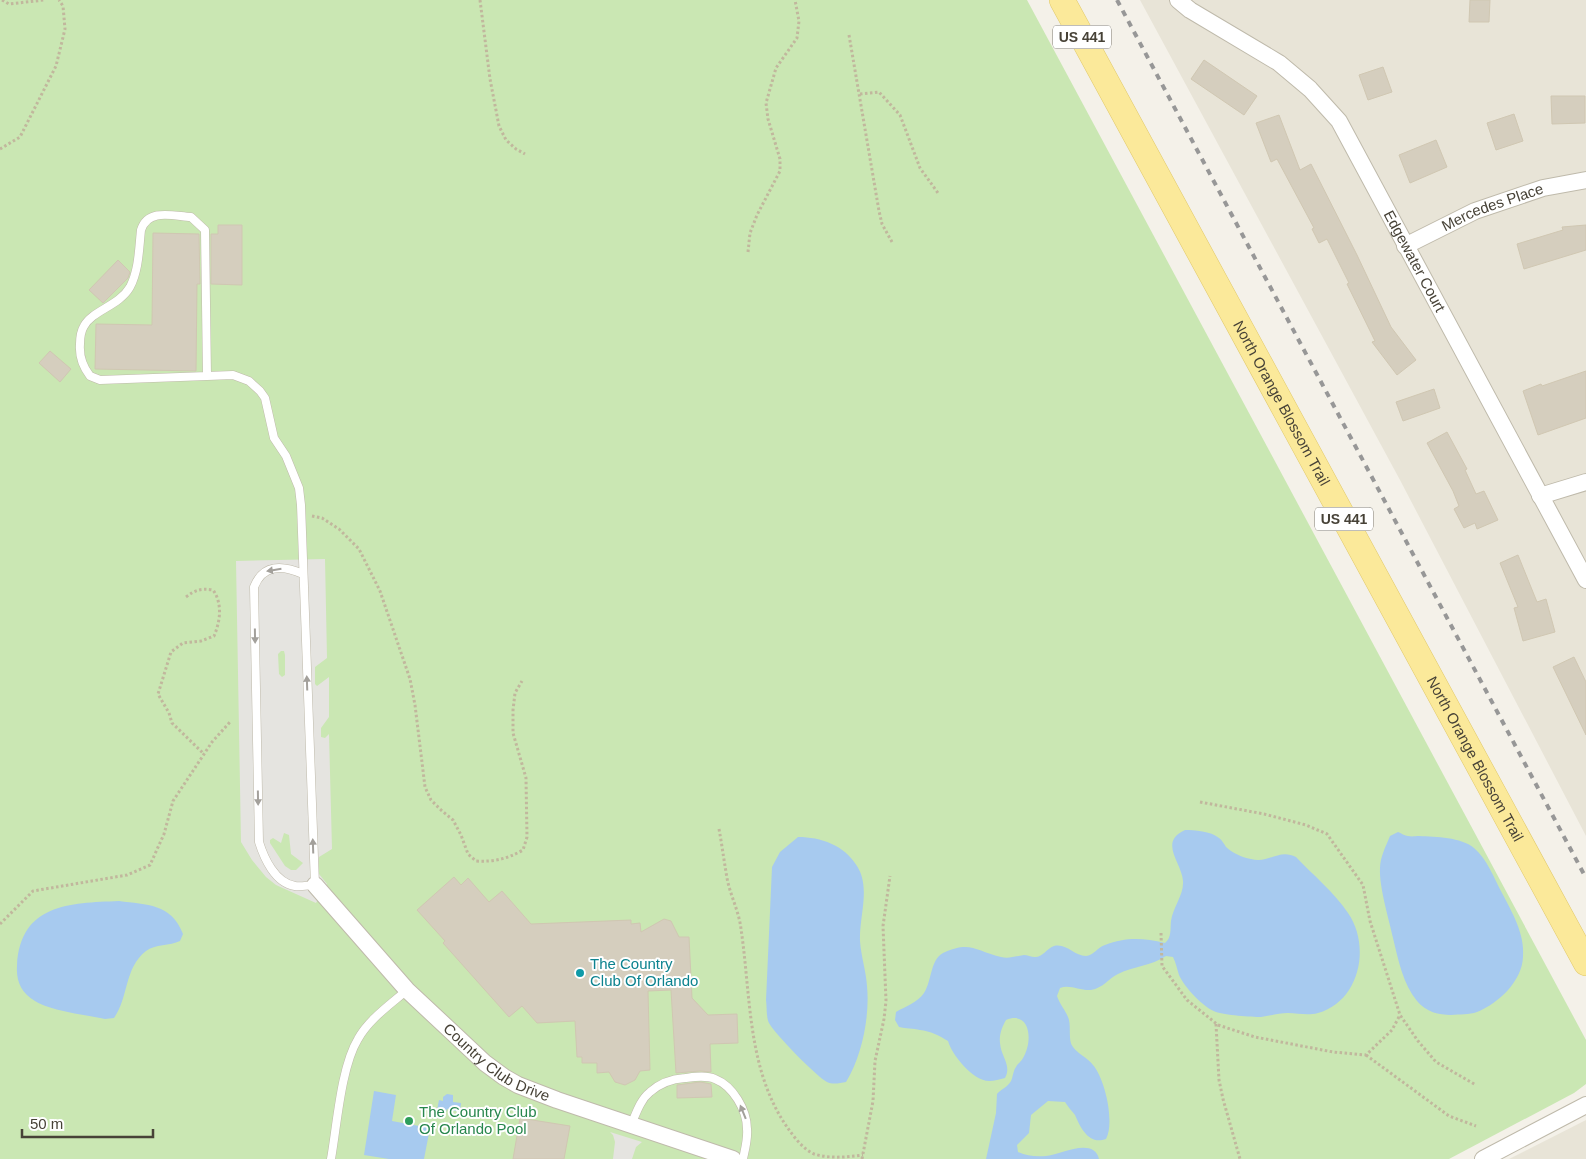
<svg xmlns="http://www.w3.org/2000/svg" width="1586" height="1159" viewBox="0 0 1586 1159" font-family="Helvetica,sans-serif">
<rect width="100%" height="100%" fill="#f4f1e9"/>
<!-- residential -->
<g fill="#e8e4d7">
<path d="M1140,0H1586V836L1400,480Z"/>
<path d="M1586,1120V1159H1509Z"/>
</g>
<!-- green -->
<path fill="#cae7b3" d="M0,0H1027L1586,1040V1084L1574,1093L1449,1159H0Z"/>
<!-- parking -->
<g fill="#e5e4e0" fill-rule="evenodd">
<path d="M325,559L327,658L315,667V684L317,686L329,677V717L321,728V737L325,738L329,734L332,849L319,857L318,867L319,874L327,884L316,903L276,885L266,877L252,860L241,842L236,561ZM281,651H284L285,655V675L282,677L279,674L278,654ZM284,833L289,835L291,854L303,863L296,870H291L285,866L270,843V840L273,838L281,843Z"/>
<path d="M610,1132L642,1142L636,1147L632,1159H613L615,1142L613,1135Z"/>
</g>
<!-- water -->
<g fill="#a7caef">
<path d="M1185,830C1194,830 1211,831 1219,838C1222,840 1224,844 1226,847C1233,853 1241,857 1251,859C1269,864 1279,848 1296,857C1313,875 1334,892 1348,913C1371,946 1360,1001 1318,1013C1307,1016 1298,1013 1288,1013C1279,1013 1270,1016 1261,1017C1252,1017 1224,1015 1216,1012C1204,1008 1184,987 1179,975C1177,969 1176,963 1173,957L1166,956C1151,966 1134,966 1118,974C1108,979 1103,988 1091,990C1080,991 1070,984 1060,988L1057,996C1060,1005 1067,1012 1069,1020C1071,1028 1068,1041 1073,1047C1078,1054 1088,1058 1093,1065C1105,1079 1115,1122 1106,1139C1089,1145 1081,1129 1075,1115C1072,1111 1068,1107 1065,1102L1048,1101L1031,1115L1029,1133L1017,1145L1018,1152C1027,1156 1036,1157 1046,1156C1059,1155 1094,1136 1099,1159H986L996,1113L997,1094C1001,1089 1008,1087 1011,1081C1013,1077 1013,1071 1016,1067C1018,1063 1022,1061 1023,1058C1033,1042 1031,1010 1006,1020C1002,1027 999,1035 1000,1043C1001,1057 1012,1065 1005,1078C1000,1079 994,1081 989,1081C973,1081 952,1055 948,1041C940,1036 930,1031 920,1030C913,1028 906,1029 899,1027L895,1020L896,1012C906,1006 917,1003 924,993C932,981 930,960 943,953C970,940 976,951 1001,957C1009,959 1016,956 1024,955C1027,955 1031,957 1035,957C1043,957 1046,949 1054,946C1067,943 1074,956 1086,956C1093,956 1098,947 1105,945C1126,937 1143,938 1165,943C1172,937 1170,929 1171,921C1173,907 1184,895 1183,881C1182,863 1158,842 1185,830Z"/>
<path d="M1398,832C1401,833 1405,836 1408,836C1412,837 1416,836 1419,836C1436,837 1461,837 1474,848C1487,859 1494,878 1502,893C1512,912 1525,934 1523,957C1522,981 1499,1003 1477,1012C1469,1015 1460,1014 1451,1015C1439,1015 1426,1012 1417,1001C1403,984 1398,959 1393,938C1389,919 1379,887 1380,868C1380,857 1386,846 1390,836Z"/>
<path d="M798,837C821,837 844,845 857,866C871,888 859,916 860,941C861,956 866,971 867,986C870,1016 862,1056 846,1082C840,1083 833,1085 827,1082C817,1077 774,1033 769,1023C766,1017 767,1007 766,1000L772,867L780,852Z"/>
<path d="M119,901C147,905 171,903 183,934L180,941C170,946 155,944 146,951C124,968 129,997 114,1018L105,1019C86,1015 51,1011 35,1001C21,993 16,981 17,966C20,904 69,903 119,901Z"/>
<path d="M374,1091L396,1095L392,1121L430,1128L424,1159H389L364,1155Z"/>
<path d="M447,1094L453,1095V1102L461,1103L460,1112L447,1109L446,1112L437,1110L439,1100L443,1101V1097Z"/>
</g>
<!-- building -->
<g fill="#d5cebe" stroke="#d0c7b2">
<path d="M1470,0H1490L1489,22H1469Z"/>
<path d="M1204,60L1257,96L1244,115L1191,79Z"/>
<path d="M1383,67L1392,92L1368,100L1359,75Z"/>
<path d="M1551,96H1585V123L1552,124Z"/>
<path d="M1514,114L1523,141L1496,150L1487,123Z"/>
<path d="M1279,115L1300,170L1311,164L1357,255L1391,327L1416,360L1397,375L1372,342L1375,341L1347,284L1349,283L1327,239L1319,243L1312,229L1314,228L1277,159L1271,162L1256,123Z"/>
<path d="M1436,140L1447,167L1410,183L1399,155Z"/>
<path d="M218,225H242V285L211,284V234H218Z"/>
<path d="M1586,225V250L1524,269L1517,244L1563,230L1562,227Z"/>
<path d="M153,233L199,234L200,284H197L196,371L95,369L96,324L152,325Z"/>
<path d="M118,260L130,272L128,278L103,303L89,290Z"/>
<path d="M50,351L71,369L60,382L39,363Z"/>
<path d="M1586,371V418L1538,435L1523,391L1541,384L1542,386Z"/>
<path d="M1434,389L1440,408L1403,421L1396,402Z"/>
<path d="M1447,432L1467,469L1465,470L1476,494L1484,491L1498,520L1477,529L1475,523L1464,528L1454,509L1459,506L1453,491L1427,443Z"/>
<path d="M1518,555L1537,602L1546,599L1555,632L1523,641L1514,608L1518,607L1500,563Z"/>
<path d="M1574,657L1586,682V735L1553,667Z"/>
<path d="M454,877L461,885L468,878L489,902L502,891L531,924L631,920V924L640,923L641,932L664,919L671,921L679,937H689L692,998L708,1015L737,1014L738,1043L710,1044L711,1072L700,1071L676,1073L671,990L648,991L650,1070L640,1071L635,1080L625,1085L615,1082L609,1072L597,1073V1063H582V1057H577L575,1021L537,1023L522,1006L509,1017L443,943L445,941L417,910Z"/>
<path d="M700,1082L711,1084L712,1097L677,1098V1085Z"/>
<path d="M520,1118L570,1126L564,1159H513Z"/>
</g>
<g fill="none" stroke-linecap="round" stroke-linejoin="round">
<!-- lane casing -->
<g stroke="#bfbaab" stroke-width="9">
<g id="lane">
<path d="M207,376L100,380L90,376C83,367 79,356 80,344C80,338 81,331 84,326C93,310 119,306 130,287C139,270 139,248 141,230C148,208 173,216 191,217L205,230L207,376L233,375L249,381L260,391L265,398L274,438L286,456L299,488L301,505L315,885C309,885 301,887 295,886C275,883 264,858 259,842L254,587C263,564 282,565 303,574"/>
<path d="M631,1125C636,1114 640,1100 650,1092C660,1083 671,1079 685,1078C694,1077 706,1075 715,1079C733,1086 747,1110 747,1129C748,1139 745,1149 743,1159"/>
<path d="M331,1159C337,1125 341,1067 358,1039C369,1019 391,1004 407,990"/>
</g>
</g>
<!-- street casing -->
<g stroke="#bfbaab" stroke-width="18">
<g id="street">
<path id="s1" d="M1178,0L1190,10L1279,63L1310,89L1339,121L1586,580"/>
<path id="s2" d="M1405,246L1475,211L1543,188L1586,180"/>
<path d="M1540,496L1586,482"/>
<path id="s3" d="M315,885L407,990L485,1063L504,1077L518,1085L557,1100L733,1159"/>
<path d="M1483,1159L1586,1105"/>
</g>
</g>
<!-- primary casing -->
<g stroke="#e1c96a" stroke-width="26">
<g id="primary">
<path id="s4" d="M1062,0L1586,963"/>
</g>
</g>
<!-- path -->
<g stroke="#c1b79d" stroke-width="3" stroke-dasharray="2.5 2.5" stroke-linecap="butt">
<path d="M2,0L9,4L44,0"/>
<path d="M480,0L490,79L499,126L506,140L516,149L525,154"/>
<path d="M849,35L879,211L882,224L892,242"/>
<path d="M860,94L879,92L900,115L920,168L938,193"/>
<path d="M0,149L20,137L56,66L65,29L63,6L59,0"/>
<path d="M748,252L750,233L757,215L780,171V159L768,119L766,103L776,68L797,38L799,21L795,0"/>
<path d="M312,516L322,518L339,529L359,549L380,591L410,679L415,705L425,787L431,800L441,810L453,820L461,835L468,854L476,861C494,862 507,859 523,850L527,837L526,778L513,733V710L515,693L522,681"/>
<path d="M186,597C195,590 201,588 213,590C223,604 220,622 214,636L201,641L183,643L171,652L158,694L169,713L172,723L204,754"/>
<path d="M1200,802L1264,814L1306,825L1327,834L1363,885L1370,921L1400,1015L1418,1041L1436,1062L1476,1085"/>
<path d="M719,829C722,845 724,861 727,878C730,895 739,911 741,929C751,996 747,1069 787,1127C794,1137 803,1149 814,1154C830,1159 847,1157 863,1155"/>
<path d="M0,924L33,891L127,875L150,865L164,834L173,801L212,742L230,722"/>
<path d="M1161,933L1162,966L1187,1000L1218,1025L1255,1037L1333,1052L1366,1055L1392,1030L1400,1015"/>
<path d="M1216,1024L1219,1080L1223,1099L1240,1159"/>
<path d="M1366,1055L1449,1116L1476,1126"/>
<path d="M862,1159L873,1101L875,1061L884,1019L886,1001L883,926L890,876"/>
</g>
<!-- lane -->
<use href="#lane" stroke="#fff" stroke-width="8"/>
<!-- street -->
<use href="#street" stroke="#fff" stroke-width="16"/>
<!-- primary -->
<use href="#primary" stroke="#fbe99a" stroke-width="25"/>
<!-- rail -->
<path stroke="#979797" stroke-width="4" stroke-dasharray="6 6" stroke-linecap="butt" d="M1117,0L1586,878"/>
</g>
<!-- one-way arrows -->
<defs><path id="oneway-solid" d="M-6-.8H1V-3.2L6.5 0L1 3.2V.8H-6Z" transform="scale(1.25)"/></defs>
<g fill="#a3a09b">
<use href="#oneway-solid" transform="translate(274 570) rotate(171)"/>
<use href="#oneway-solid" transform="translate(255 636) rotate(89)"/>
<use href="#oneway-solid" transform="translate(307 683) rotate(-92)"/>
<use href="#oneway-solid" transform="translate(258 798) rotate(89)"/>
<use href="#oneway-solid" transform="translate(313 846) rotate(-92)"/>
<use href="#oneway-solid" transform="translate(743 1112) rotate(-112)"/>
</g>
<!-- markers -->
<circle fill="#0f9aa8" stroke="#fff" stroke-width="2" cx="580" cy="973" r="5"/>
<circle fill="#2e9e5b" stroke="#fff" stroke-width="2" cx="409" cy="1121" r="5"/>
<g text-anchor="middle" stroke-width="4" stroke-linejoin="round" paint-order="stroke">
<!-- shield labels -->
<g fill="#fff" stroke="#7e7b73" stroke-width="1">
<rect x="1053" y="25.5" width="58" height="23" rx="4"/>
<rect x="1315" y="507.5" width="58" height="23" rx="4"/>
</g>
<g font-size="14" font-weight="bold" fill="#474237">
<text x="1082" y="42">US 441</text>
<text x="1344" y="524">US 441</text>
</g>
<!-- street labels -->
<g font-size="15" fill="#474237" stroke="#fff">
<text dy="5" stroke="none"><textPath href="#s2" startOffset="96">Mercedes Place</textPath></text>
<text dy="5" stroke="none"><textPath href="#s1" startOffset="362">Edgewater Court</textPath></text>
<text dy="5" stroke="none"><textPath href="#s4" startOffset="459">North Orange Blossom Trail</textPath></text>
<text dy="5" stroke="none"><textPath href="#s4" startOffset="864">North Orange Blossom Trail</textPath></text>
<text dy="5" stroke="none"><textPath href="#s3" startOffset="256">Country Club Drive</textPath></text>
</g>
<!-- culture labels -->
<g font-size="15" fill="#0d838f" stroke="#fff" text-anchor="start">
<text x="590" y="969">The Country<tspan x="590" dy="17">Club Of Orlando</tspan></text>
</g>
<!-- leisure labels -->
<g font-size="15" fill="#27864d" stroke="#fff" text-anchor="start">
<text x="419" y="1117">The Country Club<tspan x="419" dy="17">Of Orlando Pool</tspan></text>
</g>
</g>
<!-- scale -->
<path d="M22 1129v8h131v-8" fill="none" stroke="#474237" stroke-width="2.5"/>
<text x="30" y="1129" font-size="15" fill="#474237" stroke="#ffffff" stroke-width="4" paint-order="stroke">50 m</text>
</svg>
